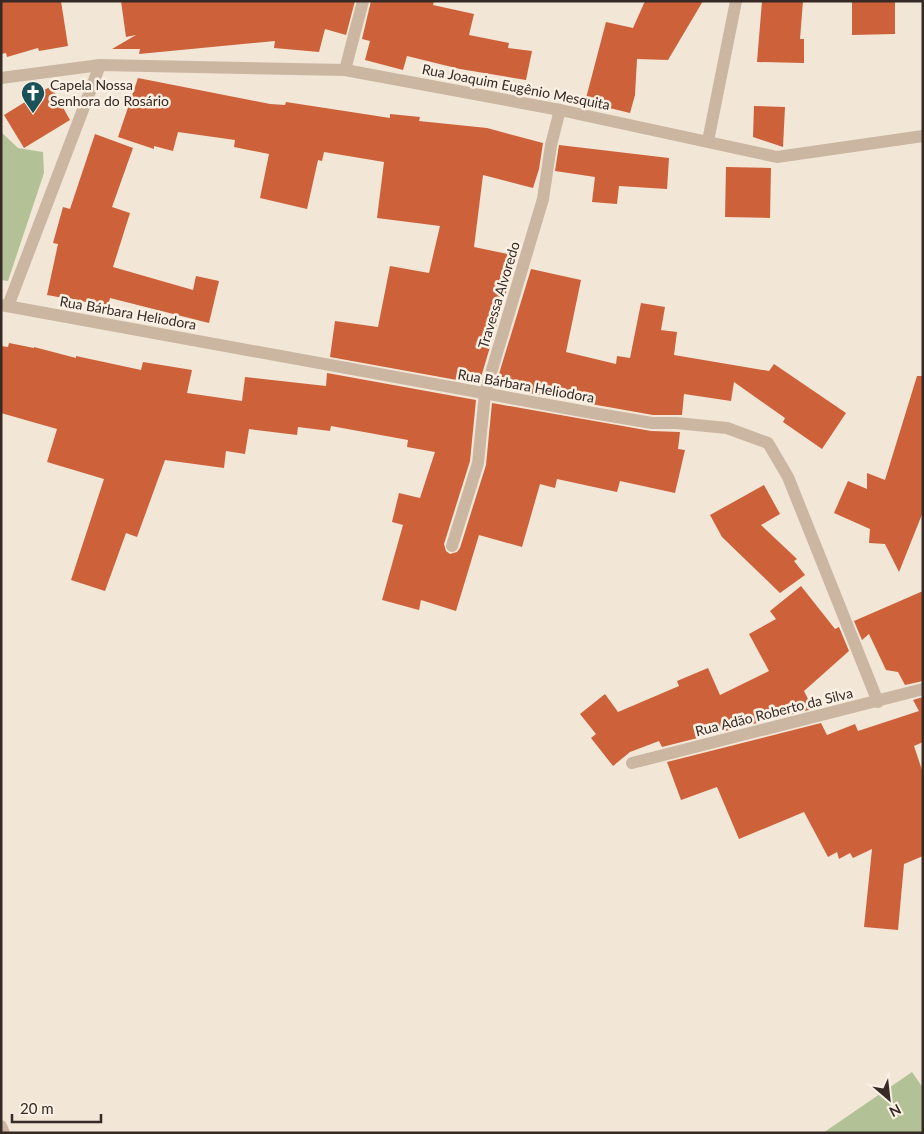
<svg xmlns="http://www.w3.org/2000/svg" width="924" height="1134" viewBox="0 0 924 1134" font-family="Lato,sans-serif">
<rect width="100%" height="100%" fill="#f2e6d7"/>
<!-- green -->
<g fill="#b2c296">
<path d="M1,132L18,148L43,152L44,173L8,281L1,280Z"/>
<path d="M912,1072L923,1088V1133H823Z"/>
</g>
<!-- building -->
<g fill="#cd613a">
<path d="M1,1H61L68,46L39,51L38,48L7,57L6,53L1,54Z"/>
<path d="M121,1H355L346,35L325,29L319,52L274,48L275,41L139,54L140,49H112L136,35L126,37Z"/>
<path d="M371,1H434L433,5L474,14L469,35L509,43L508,48L532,51L526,80L460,69L407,56L403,70L365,60L370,41L362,39Z"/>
<path d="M645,1H703L668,60L637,59L635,95L630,113L585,102L606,22L633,28Z"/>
<path d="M762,1H803L800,39H804V63L757,62Z"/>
<path d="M852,1H895V34L852,35Z"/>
<path d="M138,78L270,104L285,105L286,102L390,118V114L420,117L419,121L487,128L543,143L539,169L533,188L483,175L474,247L517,256L479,384L330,357L335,321L378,327L390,266L429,273L440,226L377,218L384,162L324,152L322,161L318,160L307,209L260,198L269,154L234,147L235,140L178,132L173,151L154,146V149L118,137Z"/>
<path d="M51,86L70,120L24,148L4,115Z"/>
<path d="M754,106L785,107L783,147L753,137Z"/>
<path d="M95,134L133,148L112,207L130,213L113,267L193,290L196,276L219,281L209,323L110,298L108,306L47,295L58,244L53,243L63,207L70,209Z"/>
<path d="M559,145L669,158L667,189L619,186L617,204L592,202L595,177L555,171Z"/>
<path d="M726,167L771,168L770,218L725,217Z"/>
<path d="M531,269L581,280L566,352L616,364L617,356L630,358L641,303L665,307L661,330L677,332L674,355L769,371L774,364L846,413L822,449L783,422L785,418L734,382L731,401L684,394L682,415H653L495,387Z"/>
<path d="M9,343L34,348V347L76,358V356L141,370L143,362L192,370L187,393L242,401L245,377L326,386L327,373L476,400L470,461L444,544L446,551L450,554L457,552L460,548L486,465L492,403L651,431L680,432L678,449L685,450L675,493L620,481L617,492L557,479L555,488L540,484L522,547L479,535L456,611L421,600L419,610L382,600L403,525L392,522L399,493L420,498L435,452L407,447L408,440L331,426L330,431L298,427L297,435L249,429L245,454L226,451L224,468L165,460L137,537L126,533L105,591L71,580L104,479L47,462L57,429L1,413V346L8,347Z"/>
<path d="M917,376H923V512L899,572L885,544L869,543L870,529L834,513L848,481L867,489V473L885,480Z"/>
<path d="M764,485L780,514L761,525L797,559L794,561L805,575L780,593L722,537L710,515Z"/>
<path d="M801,586L835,629L839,627L849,651L804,691L813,709L662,747L659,741L630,752L613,766L591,738L596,734L580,714L605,694L618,712L679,686L677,681L708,668L720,695L769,671L749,634L776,619L770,611Z"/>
<path d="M923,591V681L905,685L898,672L886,670L869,634L862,640L854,621Z"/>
<path d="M923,697V742L914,746L923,773V856L904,864L898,930L864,927L872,849L853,858L850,853L839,859L837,852L828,857L804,812L739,839L717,787L681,800L667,762L821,723L827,735L855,724L858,731L919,711L913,700Z"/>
</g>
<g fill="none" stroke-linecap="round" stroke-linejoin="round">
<!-- minor -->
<g stroke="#cbb6a2" stroke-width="12">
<path d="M345,70L363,1"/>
<path d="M1,78L100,65L345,70L560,110L777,157L923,136"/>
<path d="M708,141L736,1"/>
<path d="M1,305L587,412L652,423H676L727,428L768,443L788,477L878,702"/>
<path d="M8,306L100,65"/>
<path d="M452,546L478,463L485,393L543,199L551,145L560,110"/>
<path d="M632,763L923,689"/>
<path d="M1,1126L4,1133"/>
</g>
</g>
<!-- icons -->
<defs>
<g id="church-pin" transform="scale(1.25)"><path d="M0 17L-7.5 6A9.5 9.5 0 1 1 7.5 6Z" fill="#195359" stroke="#faf0e3"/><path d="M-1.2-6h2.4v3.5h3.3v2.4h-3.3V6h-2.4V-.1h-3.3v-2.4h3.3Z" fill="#fff"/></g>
</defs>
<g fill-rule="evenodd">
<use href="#church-pin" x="33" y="93"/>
</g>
<g text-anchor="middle" stroke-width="5" stroke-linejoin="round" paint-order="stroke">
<!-- poi labels -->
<g font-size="14" fill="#352a25" stroke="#faf0e3" text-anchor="start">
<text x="50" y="90">Capela Nossa<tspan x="50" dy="16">Senhora do Rosário</tspan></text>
</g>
<!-- street labels -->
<g font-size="14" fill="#352a25" stroke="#faf0e3">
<text transform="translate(516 87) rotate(11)" y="5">Rua Joaquim Eugênio Mesquita</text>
<text transform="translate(499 295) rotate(-73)" y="5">Travessa Alvoredo</text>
<text transform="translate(128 313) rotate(10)" y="5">Rua Bárbara Heliodora</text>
<text transform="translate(526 386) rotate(10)" y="5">Rua Bárbara Heliodora</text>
<text transform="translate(774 712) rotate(-14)" y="5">Rua Adão Roberto da Silva</text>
</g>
</g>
<!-- border -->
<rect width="924" height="1134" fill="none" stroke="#352a25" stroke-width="5"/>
<!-- north arrow -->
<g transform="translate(889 1099) rotate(152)" stroke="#faf0e3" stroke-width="4" paint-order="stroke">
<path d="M0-4L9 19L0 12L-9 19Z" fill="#352a25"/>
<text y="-8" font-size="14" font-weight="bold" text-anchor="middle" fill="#352a25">N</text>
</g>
<!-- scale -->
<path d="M12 1114v8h89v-8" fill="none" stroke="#352a25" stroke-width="2.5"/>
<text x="20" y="1114" font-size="15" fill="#352a25" stroke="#faf0e3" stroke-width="4" paint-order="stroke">20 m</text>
</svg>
